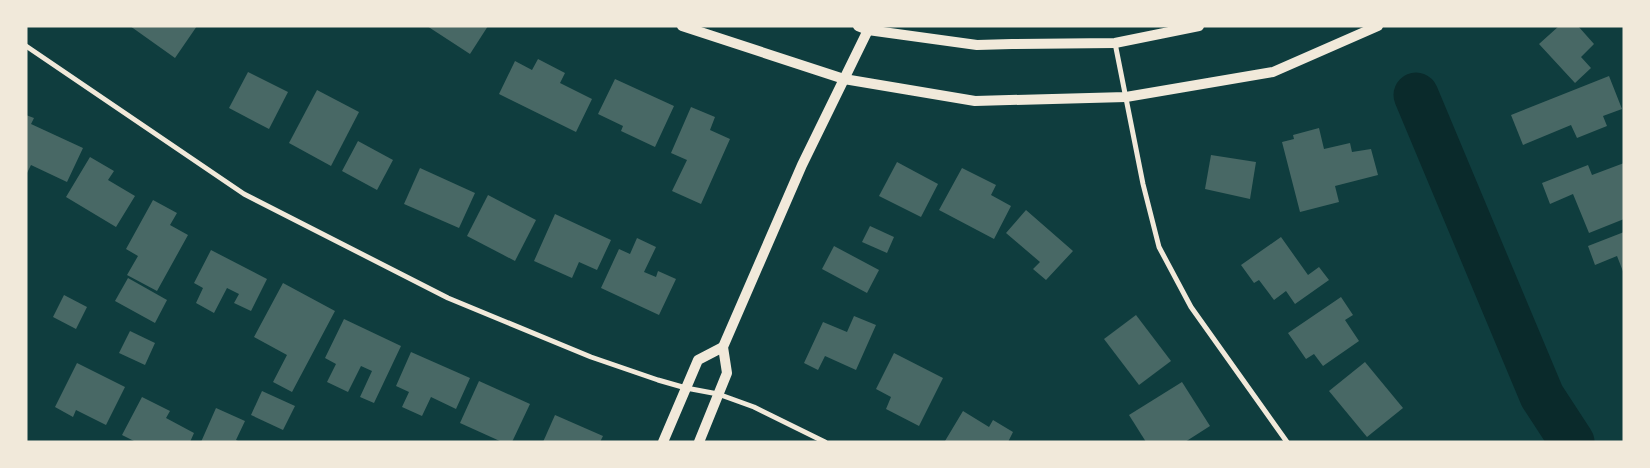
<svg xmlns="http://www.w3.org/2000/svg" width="1650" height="468" viewBox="0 0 1650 468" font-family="'Space Grotesk',sans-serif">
<rect width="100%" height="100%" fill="#0f3d3e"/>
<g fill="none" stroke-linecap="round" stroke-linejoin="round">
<!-- river -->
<path stroke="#0a2a2b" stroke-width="45" d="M1416,95L1542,396L1572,442"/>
</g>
<!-- building -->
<g fill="#486865">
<path d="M130,26H197L175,58Z"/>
<path d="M427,26H488L470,54Z"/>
<path d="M1559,26H1578L1594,44L1581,57L1591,68L1575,83L1539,44Z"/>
<path d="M538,59L565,73L560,83L592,99L576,132L499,94L515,61L532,70Z"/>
<path d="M248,72L288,92L269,129L229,108Z"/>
<path d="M1609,76L1622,109L1603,116L1607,126L1577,138L1571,125L1523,145L1511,115Z"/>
<path d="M615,79L674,106L655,147L621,131L623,126L598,114Z"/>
<path d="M317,90L359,112L331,166L289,143Z"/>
<path d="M691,107L715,117L710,130L730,139L701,204L672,191L687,160L671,153Z"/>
<path d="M26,115L34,118L31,124L83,148L67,182L31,165L26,175Z"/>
<path d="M1319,128L1324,149L1350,143L1352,152L1371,149L1378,175L1335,186L1339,202L1300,212L1282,142L1294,139L1293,135Z"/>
<path d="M358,141L393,160L377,190L342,171Z"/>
<path d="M1211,155L1256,162L1250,199L1205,189Z"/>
<path d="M90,157L114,171L108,180L135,196L116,227L66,197Z"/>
<path d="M897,162L938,184L921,217L879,196Z"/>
<path d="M1624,163V219L1589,233L1573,194L1550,204L1542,183L1588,165L1592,175Z"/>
<path d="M420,168L475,193L459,228L404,204Z"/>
<path d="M962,168L996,185L991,195L1011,206L994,239L939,210Z"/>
<path d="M488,195L536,220L515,261L467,236Z"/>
<path d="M153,200L177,213L170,225L188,235L157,291L127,275L138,256L126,249Z"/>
<path d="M1026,210L1073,251L1046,280L1033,269L1040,262L1006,233Z"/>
<path d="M555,214L611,240L597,270L579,262L572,278L534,261Z"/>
<path d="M870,226L894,237L887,253L862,242Z"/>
<path d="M1624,232V274L1617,256L1595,265L1588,246Z"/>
<path d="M1281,237L1308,275L1319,267L1329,280L1295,304L1286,291L1274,300L1259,280L1254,283L1241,265Z"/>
<path d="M637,238L656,247L644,272L656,277L658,271L676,279L659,315L601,288L619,249L630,254Z"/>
<path d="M834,246L879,270L867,293L822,269Z"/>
<path d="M211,250L267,279L251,311L234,303L239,294L227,288L214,313L196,303L203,288L194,283Z"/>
<path d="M128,278L167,300L155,323L115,301Z"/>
<path d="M283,283L335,311L292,392L273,382L287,355L254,337Z"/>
<path d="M64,295L87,307L76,329L53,317Z"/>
<path d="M1341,297L1353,315L1345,320L1359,341L1323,366L1314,354L1306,359L1288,333Z"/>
<path d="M1136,315L1171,361L1139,385L1104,339Z"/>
<path d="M854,316L876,325L856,370L825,356L818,370L804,363L823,322L847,332Z"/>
<path d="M344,319L401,346L374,403L360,397L372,371L361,366L348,392L327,382L336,364L325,358Z"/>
<path d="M130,331L155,343L145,365L119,353Z"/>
<path d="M411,352L470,378L456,409L431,397L422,416L402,407L409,392L396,386Z"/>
<path d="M894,353L943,378L919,426L886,409L891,397L876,389Z"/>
<path d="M1365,362L1403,408L1367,437L1329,391Z"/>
<path d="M77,363L125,387L106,425L76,410L73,417L55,407Z"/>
<path d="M479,381L530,404L512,442H502L460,423Z"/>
<path d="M1182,382L1210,426L1185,442H1146L1129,415Z"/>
<path d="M262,391L295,406L283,430L251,415Z"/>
<path d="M142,397L170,411L166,418L194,433L190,442H136L122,435Z"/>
<path d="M216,408L245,421L236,440L240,442H201Z"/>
<path d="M963,411L989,427L993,420L1013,432L1008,442H946L945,441Z"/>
<path d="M555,415L603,436L600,442H543Z"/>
</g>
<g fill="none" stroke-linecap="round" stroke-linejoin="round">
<!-- minor -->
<g stroke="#f1e9da" stroke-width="5">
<path d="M1115,43L1143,184L1159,247L1191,307L1287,442"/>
<path d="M26,46L244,194L448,298L591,357L658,380L686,388L718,394L754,407L825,442"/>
</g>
<!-- secondary -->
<g stroke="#f1e9da" stroke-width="10">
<path d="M682,26L844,79L975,101L1126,97L1273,72L1378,26"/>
<path d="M858,26L868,30L977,45L1012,44L1115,43L1199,26"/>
<path d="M663,442L698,360L723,347"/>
<path d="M699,442L727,373L723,347L802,165L870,26"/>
</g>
</g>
<!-- border -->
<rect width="1650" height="468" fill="none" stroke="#f1e9da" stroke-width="55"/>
</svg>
